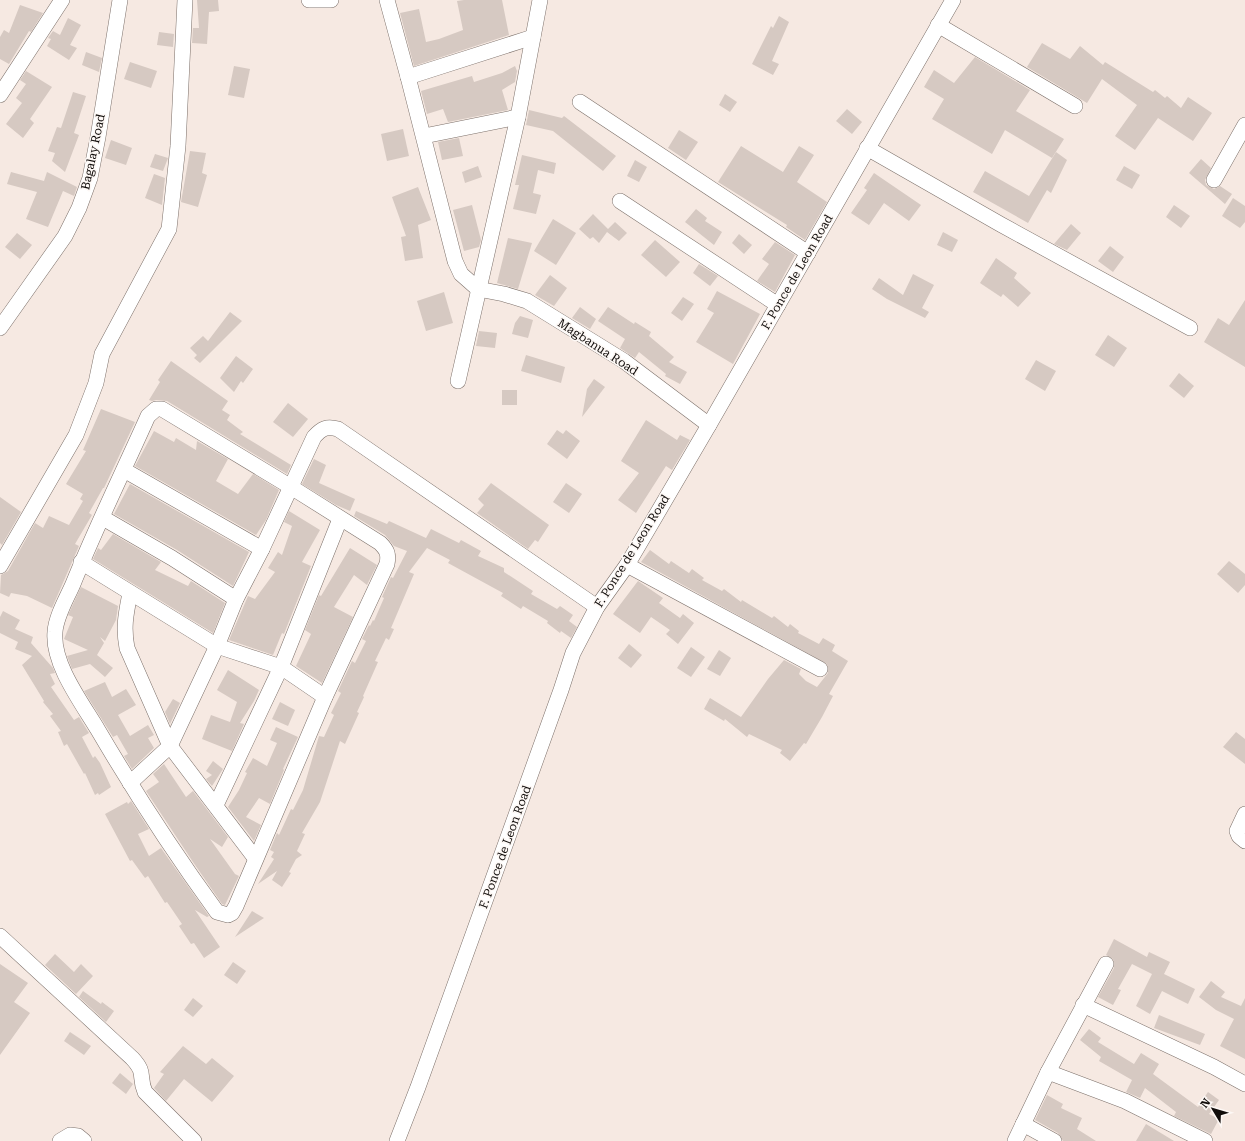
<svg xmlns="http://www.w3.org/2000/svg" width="1245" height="1141" viewBox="0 0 1245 1141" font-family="'Roboto Serif',serif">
<rect width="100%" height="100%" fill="#f6e9e2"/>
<!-- building -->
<g fill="#d6c9c2">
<path d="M197,0H218L219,11L209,12L207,44L192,43L193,28H199Z"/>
<path d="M464,0H502L509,35L414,66L400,13L419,9L426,42L439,39L463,30L457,1Z"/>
<path d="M20,5L43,13L31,32L29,31L9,64L0,59V37L4,30L9,33Z"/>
<path d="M779,16L789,22L772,61L779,64L773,75L752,64L771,26L773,28Z"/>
<path d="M68,18L81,25L70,45L77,48L69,60L47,46L51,39L48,38L53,31L60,35Z"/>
<path d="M159,32L174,34L173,47L157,45Z"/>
<path d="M1042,43L1070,59L1080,46L1103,65L1105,62L1153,92L1155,90L1165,98L1167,96L1181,108L1188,97L1212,113L1193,141L1158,118L1135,150L1115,136L1137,105L1102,79L1087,103L1027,67Z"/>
<path d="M86,52L102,58L99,72L82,65Z"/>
<path d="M975,57L1030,90L1016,111L1064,139L1052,158L1005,130L992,154L932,119L944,99L924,87L934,70L954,83Z"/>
<path d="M130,62L157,71L151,88L124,79Z"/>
<path d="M234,66L250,69L244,98L228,95Z"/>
<path d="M515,66L517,71L515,82L502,90L508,110L448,122L443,109L427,114L421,91L472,76L474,82L502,73Z"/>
<path d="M26,71L52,87L30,119L34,123L23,138L6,124L22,103L16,98L26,84L20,80Z"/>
<path d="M73,92L86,96L74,133L79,135L65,172L52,161L55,153L48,151L57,127L61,128Z"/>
<path d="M725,94L737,102L730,112L719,105Z"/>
<path d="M847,109L862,122L852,134L836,121Z"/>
<path d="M529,110L562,118L564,116L616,156L603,171L553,131L526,125Z"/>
<path d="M403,129L409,156L387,161L381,134Z"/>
<path d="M679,130L698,142L686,160L668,148Z"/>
<path d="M459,138L463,156L442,160L438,142Z"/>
<path d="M111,140L132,148L126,165L105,158Z"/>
<path d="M741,146L783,172L799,146L814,155L797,182L827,202L805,240L786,227L787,225L718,182Z"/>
<path d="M190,151L206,153L202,173L207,175L198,207L181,202Z"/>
<path d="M1056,152L1067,160L1051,193L1047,190L1028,223L973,192L985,171L1029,196Z"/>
<path d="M155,154L168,158L163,171L150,167Z"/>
<path d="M522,155L556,163L554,174L538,170L533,193L541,195L536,214L513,209L519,185H515Z"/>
<path d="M1201,159L1211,168L1205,180L1206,185L1214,189L1220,186L1232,194L1225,204L1189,173Z"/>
<path d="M635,160L647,167L639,182L627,176Z"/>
<path d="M478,166L482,177L465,183L462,172Z"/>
<path d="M1124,166L1140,175L1132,189L1116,180Z"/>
<path d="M11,172L44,181L47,172L77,187L74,196L63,191L48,227L26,219L37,192L7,184Z"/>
<path d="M874,173L921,205L909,221L884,203L869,225L851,213L867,190L864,188Z"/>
<path d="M154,174L165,178L162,205L145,198Z"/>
<path d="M418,187L431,220L418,225L423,258L405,261L401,237L406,236L392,197Z"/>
<path d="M1233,198L1245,206V222L1240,228L1222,216Z"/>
<path d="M472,205L481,240L479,247L464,251L453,210Z"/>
<path d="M1174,205L1190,216L1181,228L1166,217Z"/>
<path d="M696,209L707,218L705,221L722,232L714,245L685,222Z"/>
<path d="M593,214L608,229L615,222L627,233L619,241L607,232L599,243L593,237L590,239L579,229Z"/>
<path d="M553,219L576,233L556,265L534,251Z"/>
<path d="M1071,224L1081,233L1067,250L1054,244Z"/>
<path d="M943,232L958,240L952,252L937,245Z"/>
<path d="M17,233L32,245L20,259L5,247Z"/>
<path d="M739,234L752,245L744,254L732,243Z"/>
<path d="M508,238L532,243L518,289L497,283Z"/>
<path d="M655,240L680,262L666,277L641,255Z"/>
<path d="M775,242L795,255L775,292L757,281L769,264L762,259Z"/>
<path d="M1110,246L1124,257L1113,272L1098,261Z"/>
<path d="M996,258L1017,273L1014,278L1031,293L1018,307L1003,294L1001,297L980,283Z"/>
<path d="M699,264L718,276L710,286L693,273Z"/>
<path d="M913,274L934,285L922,308L929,312L925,318L887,299L872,289L879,278L903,295Z"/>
<path d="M550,275L567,288L554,306L535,295Z"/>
<path d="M717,291L760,314L733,364L696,342L714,313L707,309Z"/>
<path d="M444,292L453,323L426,331L417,301Z"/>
<path d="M683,297L694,304L682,321L671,313Z"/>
<path d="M1245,300V367L1204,342L1218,318L1229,325Z"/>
<path d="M580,307L596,319L590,329L572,318Z"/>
<path d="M608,307L634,324L635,322L651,332L649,336L674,357L669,362L687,372L680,384L665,376L666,374L639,352L635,358L620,348L625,339L598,321Z"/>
<path d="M230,312L242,321L200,363L194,358L197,355L190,348L203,336L208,341Z"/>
<path d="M520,316L533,320L528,338L512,334L515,323Z"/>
<path d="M479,331L497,333L495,348L476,346Z"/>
<path d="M1108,335L1127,348L1114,367L1095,355Z"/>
<path d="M526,355L565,367L561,383L521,371Z"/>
<path d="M236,356L253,369L243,383L241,381L234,392L220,378Z"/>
<path d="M1036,360L1056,371L1045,391L1025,379Z"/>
<path d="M171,361L228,401L222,410L230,415L227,420L243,432L240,434L291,465L287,474L167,401L156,400L152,401L149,400L160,382L158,380Z"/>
<path d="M1179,373L1194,386L1184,398L1169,386Z"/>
<path d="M594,379L605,387L582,417L587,389Z"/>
<rect x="502" y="390" width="15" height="15"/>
<path d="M288,403L308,419L293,437L273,422Z"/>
<path d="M101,409L135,422L104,488H103L89,513L92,515L75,544L79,546L52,608L27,596L11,593L9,597L0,593L1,575L8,571L35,523L43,528L49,516L69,525L83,501L80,499L83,494L66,484L86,451L83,450Z"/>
<path d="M646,420L677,440L680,435L690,440L672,470L666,466L636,513L618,500L639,473L621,461Z"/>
<path d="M557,430L563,434L566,430L580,441L567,459L547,444Z"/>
<path d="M154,431L174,442L176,438L196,450L197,441L228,459L216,481L238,494L253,474L279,490L266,520L256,535L135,466Z"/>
<path d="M314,459L326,465L319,483L355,499L350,511L336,505L302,484Z"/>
<path d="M491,483L549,525L538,542L535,540L528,549L477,513L484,505L478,499Z"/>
<path d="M566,483L582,494L569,513L553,502Z"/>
<path d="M130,484L249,552L233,586L177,550L114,514Z"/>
<path d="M0,497L21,512L2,545L0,543Z"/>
<path d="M289,511L320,530L302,562L311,566L284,634L282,633L273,655L229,640L248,596L255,599L275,572L268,568L278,552L282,555L292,526L284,522Z"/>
<path d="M356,511L387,524L389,521L426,538L431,529L459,543L461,540L481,551L478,556L504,568V572L533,591L531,594L557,609L560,606L573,615L569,621L577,627L571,638L561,631L560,633L547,623L548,621L523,606L521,609L501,596L503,593L448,563L450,560L427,548L409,572L414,574L391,628L394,629L389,640L386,638L375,661L378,662L363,696L364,697L357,712L359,713L345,744L340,741L320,802L302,833L305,834L297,851L302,855L296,859L289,872L291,873L282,887L272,880L277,871L258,884L274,859L271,857L274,852L270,850L277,833L279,835L291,809L293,810L303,790L319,736L324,737L334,715L331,713L341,693L338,691L352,661L355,663L366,641L362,639L369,625L370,626L373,620L374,621L384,598L382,597L391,577L393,578L407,551L394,546L385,535L354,516Z"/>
<path d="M113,534L161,562L155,570L188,586L191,581L225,603L213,633L93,559L98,548L101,550Z"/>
<path d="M350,548L377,565L367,585L354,575L334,607L353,617L322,683L296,666L311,634L305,630L319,595L321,596Z"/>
<path d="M650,550L669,564L671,561L689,573L692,569L704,578L702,580L722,591L724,589L741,602L742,600L772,618L774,616L788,627L790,624L799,631L798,633L819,644L823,638L835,645L832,651L848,661L829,694L833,696L822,717L806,744L804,743L790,761L780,753L782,750L749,734L747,737L725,719L724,721L704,709L710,698L741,717L768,679L784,660L801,669L799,674L806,681L817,687L828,673L827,664L641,562Z"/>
<path d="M1229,561L1245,574V585L1238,593L1217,574Z"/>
<path d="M638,581L663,598L659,603L680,618L683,614L694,623L678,644L666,634L670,630L651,617L640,633L613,614Z"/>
<path d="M81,587L118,606L116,620L105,641L100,637L104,643L97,655L113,668L105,677L90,664L72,669L67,656L88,650L64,639L73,617L68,615Z"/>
<path d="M3,611L20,620L15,629L33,637L31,643L53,668L55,673L50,674L55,684L51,687L74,720L79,717L89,733L82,737L93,758L95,756L100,763L111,787L99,795L98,793L95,795L85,773L84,774L67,744L64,746L58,732L61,731L50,716L53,714L43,702L44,701L22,665L32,656L15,649L18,642L0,633V617Z"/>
<path d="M629,644L642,655L631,668L618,658Z"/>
<path d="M691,647L705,657L691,677L677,668Z"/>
<path d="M719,650L731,658L720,676L707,669Z"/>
<path d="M228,670L259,690L254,701L240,723L244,724L232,751L202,739L211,715L230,722L237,702L217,690Z"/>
<path d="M105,682L112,697L126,689L136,705L118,715L130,736L148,725L154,735L148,738L154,748L132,769L124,756L128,754L117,735L113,737L84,691Z"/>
<path d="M173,699L180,703L170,724L165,712Z"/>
<path d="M280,702L295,710L288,726L272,719Z"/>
<path d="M276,727L298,737L283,769L284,770L270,804L259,798L246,817L261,825L254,841L228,807L239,790L247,773L245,772L253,758L267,766L277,743L270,740Z"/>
<path d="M1236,732L1245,739V764L1223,747Z"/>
<path d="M213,761L223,769L212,786L206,779L212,775L206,771Z"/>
<path d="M164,764L186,797L193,791L228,837L222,847L210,839L235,874L239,876L225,905L222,904L193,862L146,791L159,782L153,774Z"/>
<path d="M131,801L149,829L138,834L149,856L161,848L209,916L207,917L195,910L220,947L204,958L194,943L191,944L179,926L182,924L167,902L165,903L148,876L145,878L132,860L130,861L105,814L127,802L128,804Z"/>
<path d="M252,911L264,918L235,937Z"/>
<path d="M1114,939L1147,957L1149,952L1170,962L1164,974L1195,989L1188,1004L1162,991L1150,1014L1136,1006L1152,974L1132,964L1118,989L1121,990L1113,1005L1098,997L1114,968L1113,959L1106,955Z"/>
<path d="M55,954L74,972L81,964L93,976L76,994L45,965Z"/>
<path d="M233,962L246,971L237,984L224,975Z"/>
<path d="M0,964L28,983L14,1002L30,1013L0,1055Z"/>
<path d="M1211,981L1225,992L1221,997L1241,1006L1245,998V1059L1220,1046L1234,1019L1216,1010L1199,997Z"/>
<path d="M83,991L101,1004L102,1002L114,1011L106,1022L79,997Z"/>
<path d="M193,998L203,1006L193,1017L184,1010Z"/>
<path d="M1159,1015L1205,1034L1200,1045L1154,1028Z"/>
<path d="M1089,1029L1101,1038L1098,1042L1134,1064L1141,1053L1159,1064L1153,1074L1198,1107L1208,1092L1219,1100L1209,1114L1219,1119L1211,1134L1174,1116L1176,1112L1145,1088L1140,1098L1126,1092L1132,1080L1099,1061L1101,1057L1080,1040Z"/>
<path d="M70,1032L91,1046L84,1055L64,1041Z"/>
<path d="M183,1046L206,1064L212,1058L234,1076L212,1102L184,1079L166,1101L154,1088L164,1074L160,1072Z"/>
<path d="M120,1073L133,1084L126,1094L112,1083Z"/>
<path d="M1047,1095L1063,1104L1061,1108L1082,1118L1077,1129L1096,1141H1063L1058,1133L1035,1120Z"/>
<path d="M1146,1124L1174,1141H1136Z"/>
</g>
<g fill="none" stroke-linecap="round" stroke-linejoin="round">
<!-- minor casing -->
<g stroke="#7c706a" stroke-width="16">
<g id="minor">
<path d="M309,0H331"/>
<path d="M387,0L408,77L455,261L461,274L478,289L504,294L527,301L624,361L709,425"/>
<path d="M938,25L1075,106"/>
<path d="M408,77L533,37"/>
<path d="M0,95L62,0"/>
<path d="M580,102L808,253"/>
<path d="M424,136L518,117"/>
<path d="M867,148L1000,224L1190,328"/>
<path d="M1214,180L1245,125"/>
<path d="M620,201L778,305"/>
<path d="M0,328L65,236L79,208L90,178L98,137L120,0"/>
<path d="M458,381L518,117L540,0"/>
<path d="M156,409H162L291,487L380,543C387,550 389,554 387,564L325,697L236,906L232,913L228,915L217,912C174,853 135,793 98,730C82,703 52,664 55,632C56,616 67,598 73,584C96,527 123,472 148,416Z"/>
<path d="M124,470L262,549"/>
<path d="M103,518L172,558L236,599"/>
<path d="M81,562L217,646L281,667L325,697"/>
<path d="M627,565L820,669"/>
<path d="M0,566L76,435L96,383L102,354L169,229L178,146L185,0"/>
<path d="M130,593C126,614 123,627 127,648L170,746L255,858"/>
<path d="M130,783L170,746L217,646L236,599L262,549L314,437C322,428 327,426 338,429L597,607"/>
<path d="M216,805L281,667L340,519"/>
<path d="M1245,814L1237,831L1239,836L1245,841"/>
<path d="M0,936L132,1058C147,1074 138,1076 145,1092L194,1141"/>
<path d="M1083,1005L1214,1067L1245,1084"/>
<path d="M1048,1072L1125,1101L1205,1141"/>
<path d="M1023,1124L1054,1141"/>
<path d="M60,1141L70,1135L78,1136L84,1141"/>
<path d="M397,1141L418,1087L561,690L573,653L597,607L627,565L709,425L953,0"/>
<path d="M1015,1141L1048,1072L1106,964"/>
</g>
</g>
<!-- minor -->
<use href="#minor" stroke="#fff" stroke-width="15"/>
</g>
<g text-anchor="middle" stroke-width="3" stroke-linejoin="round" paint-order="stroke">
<!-- street labels -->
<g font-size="12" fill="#100c0a" stroke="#fdf8f5">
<text transform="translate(93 152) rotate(-78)" y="4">Bagalay Road</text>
<text transform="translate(797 272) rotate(-60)" y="4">F. Ponce de Leon Road</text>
<text transform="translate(598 347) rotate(33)" y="4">Magbanua Road</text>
<text transform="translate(632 551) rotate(-58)" y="4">F. Ponce de Leon Road</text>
<text transform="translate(505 847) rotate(-70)" y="4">F. Ponce de Leon Road</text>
</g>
</g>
<!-- north arrow -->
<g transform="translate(1213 1109) rotate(308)" stroke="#fdf8f5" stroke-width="3" paint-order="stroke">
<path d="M0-3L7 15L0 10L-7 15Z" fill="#100c0a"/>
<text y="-6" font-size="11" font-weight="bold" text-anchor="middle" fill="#100c0a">N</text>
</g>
</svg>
